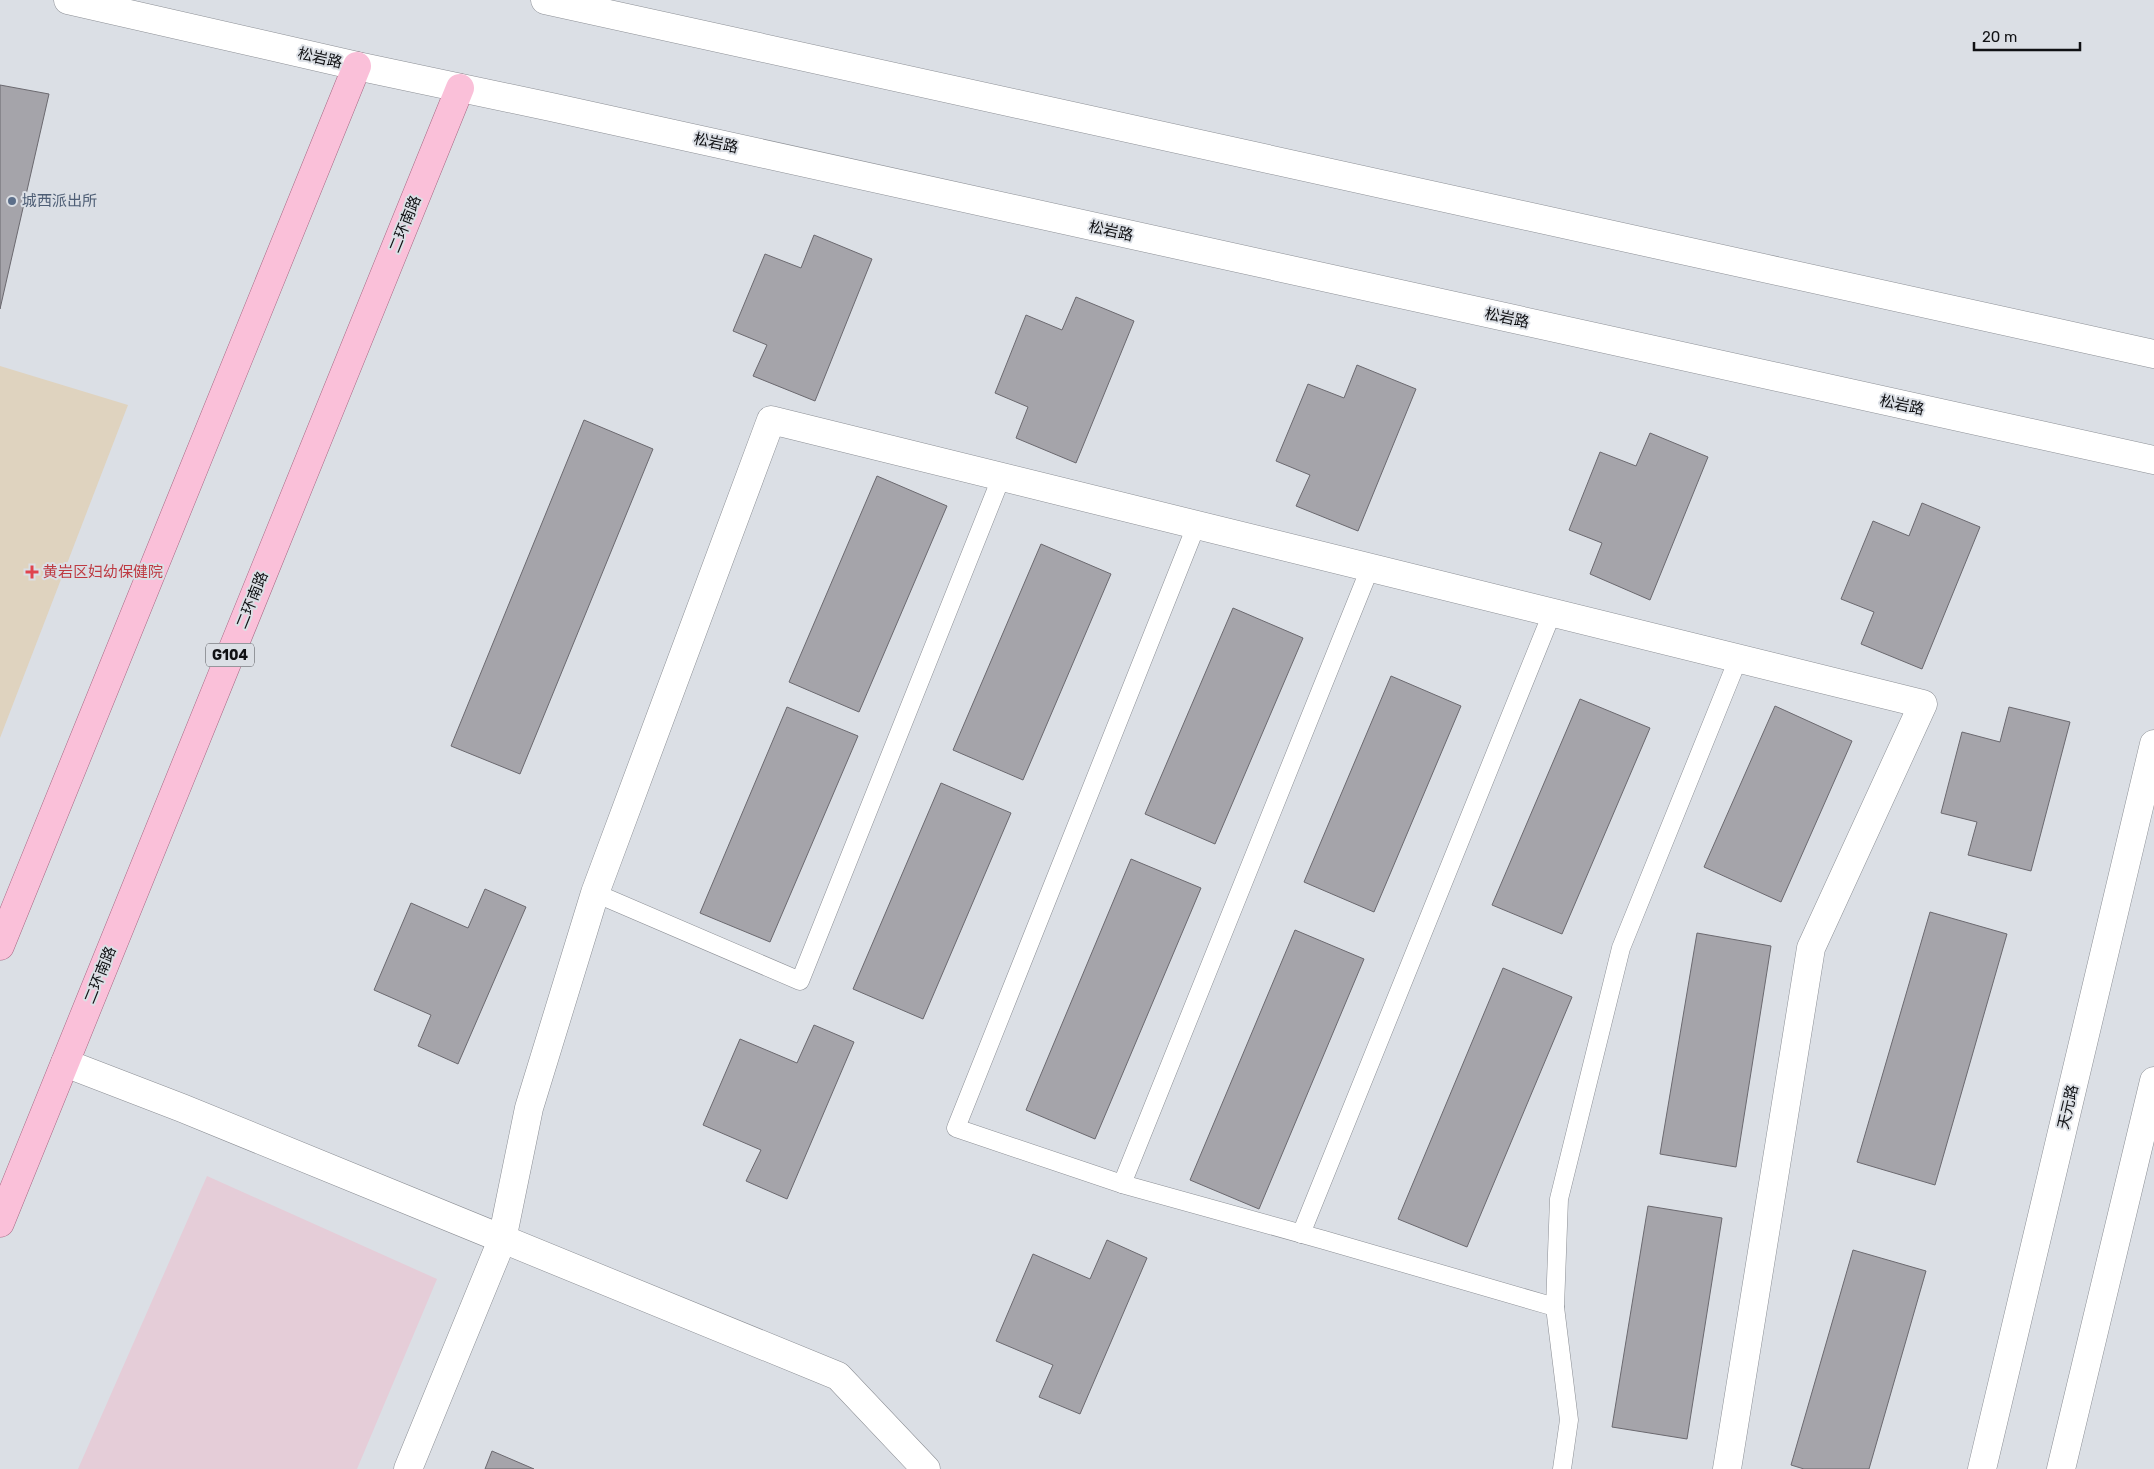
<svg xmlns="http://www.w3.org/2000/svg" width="2154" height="1469" viewBox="0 0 2154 1469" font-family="Rubik,'Noto Sans SC',sans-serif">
<rect width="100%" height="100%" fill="#dbdfe5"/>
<!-- education -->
<path fill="#e5cdd8" d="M207,1176L437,1279L357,1469H78Z"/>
<!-- medical -->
<path fill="#dfd3bf" d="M0,366L128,405L0,738Z"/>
<!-- building -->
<g fill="#a5a4aa" stroke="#6b696f">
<path d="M0,85L49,94L0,309Z"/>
<path d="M814,235L872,259L815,401L753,376L767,345L733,331L765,254L801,268Z"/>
<path d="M1076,297L1134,321L1076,463L1016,438L1028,407L995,393L1026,315L1062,330Z"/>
<path d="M1357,365L1416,389L1358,531L1296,506L1310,475L1276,461L1308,384L1344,398Z"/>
<path d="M584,420L653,449L520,774L451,746Z"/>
<path d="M1650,433L1708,457L1650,600L1590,574L1602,543L1569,530L1600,452L1636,466Z"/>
<path d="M877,476L947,506L859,712L789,682Z"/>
<path d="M1922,503L1980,527L1922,669L1861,644L1874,612L1841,599L1873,521L1909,536Z"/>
<path d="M1041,544L1111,574L1023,780L953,750Z"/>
<path d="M1233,608L1303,638L1215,844L1145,814Z"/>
<path d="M1391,676L1461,706L1374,912L1304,882Z"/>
<path d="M1580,699L1650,728L1562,934L1492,905Z"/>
<path d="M1775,706L1852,741L1781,902L1704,867Z"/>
<path d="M787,707L858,736L770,942L700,913Z"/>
<path d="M2009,707L2070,722L2031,871L1968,855L1977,822L1941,813L1962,732L2000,742Z"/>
<path d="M941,783L1011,813L923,1019L853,989Z"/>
<path d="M1131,859L1201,888L1095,1139L1026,1110Z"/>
<path d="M485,889L526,907L458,1064L418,1046L431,1015L374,990L411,903L468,928Z"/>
<path d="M1930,912L2007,934L1935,1185L1857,1162Z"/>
<path d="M1295,930L1364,959L1259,1209L1190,1180Z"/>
<path d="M1697,933L1771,946L1736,1167L1660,1154Z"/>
<path d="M1503,968L1572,997L1467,1247L1398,1219Z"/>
<path d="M814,1025L854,1042L787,1199L746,1181L761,1150L703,1125L740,1039L797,1063Z"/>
<path d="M1648,1206L1722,1218L1687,1439L1612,1427Z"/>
<path d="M1107,1240L1147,1258L1080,1414L1039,1397L1053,1365L996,1341L1033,1254L1090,1279Z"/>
<path d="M1853,1250L1926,1271L1869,1469H1804L1791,1465Z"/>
<path d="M492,1451L534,1469H485Z"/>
</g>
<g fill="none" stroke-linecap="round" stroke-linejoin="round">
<!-- service casing -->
<g stroke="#8c8f95" stroke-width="19">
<g id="service">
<path d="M1196,526L956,1128L1122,1184L1324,1240L1555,1307L1569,1420L1562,1469"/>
<path d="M595,893L800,981L1001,478"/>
<path d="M1122,1184L1370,568"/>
<path d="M1301,1234L1552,613"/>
<path d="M1555,1307L1559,1199L1621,948L1738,659"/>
</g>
</g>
<!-- minor casing -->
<g stroke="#8c8f95" stroke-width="29">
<g id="minor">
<path d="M65,1063L182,1108L838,1376L926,1469"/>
<path d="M408,1469L502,1240L529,1108L595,893L771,420L1923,704L1811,948L1727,1469"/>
</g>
</g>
<!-- secondary casing -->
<g stroke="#8c8f95" stroke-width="29">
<g id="secondary">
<path d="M68,0L357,66L551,107L2154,460"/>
<path d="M545,0L2154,354"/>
<path d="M1982,1469L2154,744"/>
<path d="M2061,1469L2154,1081"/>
</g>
</g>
<!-- primary casing -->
<g stroke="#a66783" stroke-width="29">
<g id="primary">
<path d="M0,946L357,66"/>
<path d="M0,1223L460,88"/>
</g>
</g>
<!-- service -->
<use href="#service" stroke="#fff" stroke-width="18"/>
<!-- minor -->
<use href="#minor" stroke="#fff" stroke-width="28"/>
<!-- secondary -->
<use href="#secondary" stroke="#fff" stroke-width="28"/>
<!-- primary -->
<use href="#primary" stroke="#fac0d9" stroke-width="28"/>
</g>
<!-- markers -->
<circle fill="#5c6f8a" stroke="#dbdfe5" stroke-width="2" cx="12" cy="201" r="5"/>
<path fill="#e0444e" stroke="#dbdfe5" stroke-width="2" d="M29.5 564.5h5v5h5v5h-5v5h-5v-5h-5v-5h5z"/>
<g text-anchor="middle" stroke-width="4" stroke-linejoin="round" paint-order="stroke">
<!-- shield labels -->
<rect fill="#dbdfe5" stroke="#4d4f53" stroke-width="1" x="206" y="643.5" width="48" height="23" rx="4"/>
<g font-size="14" font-weight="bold" fill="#101114">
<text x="230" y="660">G104</text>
</g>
<!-- street labels -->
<g font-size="15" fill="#101114" stroke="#dbdfe5">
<text transform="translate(320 58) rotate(13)" y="5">松岩路</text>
<text transform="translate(716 143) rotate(12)" y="5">松岩路</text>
<text transform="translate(405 224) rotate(-68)" y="5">二环南路</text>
<text transform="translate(1111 231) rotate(12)" y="5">松岩路</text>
<text transform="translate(1507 318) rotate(12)" y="5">松岩路</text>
<text transform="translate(1902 405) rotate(12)" y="5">松岩路</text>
<text transform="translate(252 600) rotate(-68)" y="5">二环南路</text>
<text transform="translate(100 975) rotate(-68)" y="5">二环南路</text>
<text transform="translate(2068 1107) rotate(-77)" y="5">天元路</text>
</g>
<!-- service labels -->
<g font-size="15" fill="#4e5e75" stroke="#dbdfe5" text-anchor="start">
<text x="22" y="206">城西派出所</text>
</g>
<!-- health labels -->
<g font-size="15" fill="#be3a42" stroke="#dbdfe5" text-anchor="start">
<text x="43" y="577">黄岩区妇幼保健院</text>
</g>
</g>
<!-- scale -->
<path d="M1974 42v8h106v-8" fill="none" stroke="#101114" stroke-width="2.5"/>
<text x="1982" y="42" font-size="15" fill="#101114" stroke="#dbdfe5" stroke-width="4" paint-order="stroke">20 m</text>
</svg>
